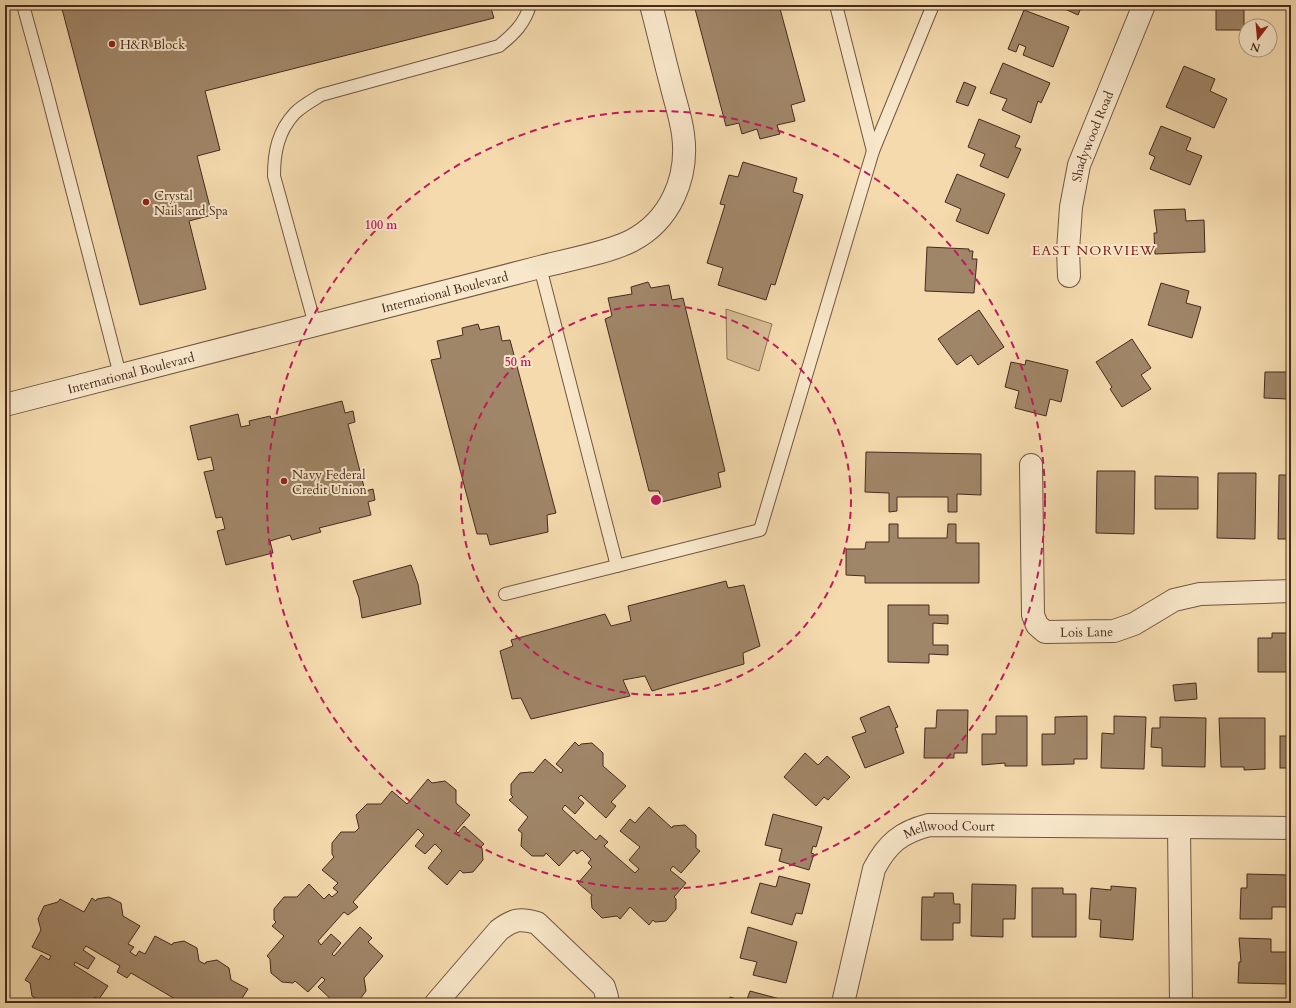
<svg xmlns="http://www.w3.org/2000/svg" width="1296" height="1008" viewBox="0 0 1296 1008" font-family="Cardo,serif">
<rect width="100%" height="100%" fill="#f4daad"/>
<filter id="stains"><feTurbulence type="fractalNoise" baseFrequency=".005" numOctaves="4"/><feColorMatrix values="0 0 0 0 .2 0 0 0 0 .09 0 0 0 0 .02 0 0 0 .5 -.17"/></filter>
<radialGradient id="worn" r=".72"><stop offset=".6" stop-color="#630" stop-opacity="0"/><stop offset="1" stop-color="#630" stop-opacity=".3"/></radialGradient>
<!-- green -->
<path fill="#d6bc95" stroke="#8e735a" d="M726,309L772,324L759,371L727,359Z"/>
<!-- building -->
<g fill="#a08668" stroke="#462a1e">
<path d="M61,5H490L494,18L205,91L220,150L197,156L212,215L189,221L206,289L140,305Z"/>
<path d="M694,5H779L805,101L791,105L795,121L777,125L780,134L760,139L757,129L742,134L739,123L726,126Z"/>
<path d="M1056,5H1082L1078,15Z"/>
<path d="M1216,5H1248V7H1244V30H1216Z"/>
<path d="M1024,10L1069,27L1053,67L1023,55L1026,47L1019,44L1016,52L1008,49Z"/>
<path d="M1003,63L1050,83L1041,103L1038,101L1031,123L1002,110L1007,99L990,93Z"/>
<path d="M1184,66L1215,79L1210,91L1227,99L1214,128L1166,107Z"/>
<path d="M964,82L976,87L968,106L956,102Z"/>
<path d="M979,119L1020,136L1015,147L1021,149L1008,178L980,166L985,154L968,147Z"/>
<path d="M1161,126L1191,138L1186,150L1202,156L1190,185L1150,169L1155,157L1149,154Z"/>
<path d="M743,162L797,178L793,192L803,195L775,285L771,284L766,300L718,285L723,268L707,263L725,205L720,204L729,175L738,177Z"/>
<path d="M957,174L1005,194L988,234L956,221L961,209L945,202Z"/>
<path d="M1185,209L1186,221L1204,220L1205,252L1155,254L1154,233H1157L1154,210Z"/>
<path d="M927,247L969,249V251H973L972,259H977L974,293L925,291Z"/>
<path d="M648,282L651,288L669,285L672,300L683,298L725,471L718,473L721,487L662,502L659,491H649L605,319L612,316L608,298L632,294L631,287Z"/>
<path d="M1161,283L1189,291L1186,303L1201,307L1192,338L1148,325Z"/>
<path d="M979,310L1004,347L978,365L971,355L957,365L938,339Z"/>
<path d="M478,324L480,330L499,326L502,341L510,340L556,513L547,515L548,532L490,545L487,534H477L431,360L441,358L437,341L463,335L462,328Z"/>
<path d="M1132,339L1151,368L1141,375L1151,389L1122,407L1110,389L1112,387L1096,362Z"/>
<path d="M1026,360L1068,370L1061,402L1050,399L1046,416L1015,408L1019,391L1005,387L1011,362L1025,365Z"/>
<path d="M1265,372H1289L1288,399L1264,398Z"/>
<path d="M342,401L345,413L353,411L355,422L348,424L365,491L373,489L375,500L368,502L371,515L319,528L321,532L292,540L290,535L270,541L273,553L226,565L217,531L225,529L222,517L216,518L204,472L214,470L211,457L198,460L190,426L238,414L241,427L250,425L249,421L270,416L271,419Z"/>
<path d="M866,452L981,454V495L957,494V512H948V497H897V511L889,512V493L865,492Z"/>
<path d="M1097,471H1135L1134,534L1096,533Z"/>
<path d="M1218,473H1256L1255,539L1217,538Z"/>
<path d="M1279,475H1291V539H1278Z"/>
<path d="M1155,476L1198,477V509H1155Z"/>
<path d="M889,524H898V538H947L948,524H956V543H979V583H865V576L846,575V549H865L866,542H889Z"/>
<path d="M411,565L418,584L421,604L362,618L359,598L353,581Z"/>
<path d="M726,581L728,588L744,585L760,646L743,653L744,664L652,691L645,676L623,680L630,696L531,719L521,698L512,699L500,651L513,646L511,640L605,614L611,626L631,621L628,606Z"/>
<path d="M888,605H929V615H948V624L933,623V645H948V655L929,654V663L888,662Z"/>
<path d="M1272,633H1287V640H1291V672H1258V638H1272Z"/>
<path d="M1196,683L1197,699L1175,701L1173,685Z"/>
<path d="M889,706L898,727L895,728L904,753L865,768L852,737L866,732L860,718Z"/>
<path d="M937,710H968L967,753H954V758H924L925,728H936Z"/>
<path d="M996,716H1027V766H1005V763L982,765V734H996Z"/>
<path d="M1087,716V759H1074V764L1042,765V734H1055V717Z"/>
<path d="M1114,716L1146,717L1144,769L1101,768L1102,733L1114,734Z"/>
<path d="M1160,717L1206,718L1205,767L1162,766V748L1151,747L1152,728H1160Z"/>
<path d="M1219,718H1265V769L1244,770V767H1221Z"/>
<rect x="1280" y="736" width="11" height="32"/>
<path d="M575,742L579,746L581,744L592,743L603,753V766L626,786L611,802L616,806L606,818L581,795L578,798L584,803L575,814L565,805L562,809L596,840L600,835L608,842L604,846L635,873L639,869L629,860L640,847L620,831L630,819L635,823L649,807L672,828L673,826L685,825L696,835V848L700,851L681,873L673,866L670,870L686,883L674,897L676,899V909L666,921L655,922L653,920L649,925L630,907L620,919L617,916L602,918L592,908L591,897L592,895L578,883L592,867L588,863L591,859L582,850L577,854L574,850L559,866L546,853L544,856H532L521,846L522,833L518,830L528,817L509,800L513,797L511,795V784L520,773L531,772L533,773L545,759L561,773L563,770L556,764Z"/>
<path d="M805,753L818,765L827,756L850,777L828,800L824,797L816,806L784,777Z"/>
<path d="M428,779L432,783L445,781L456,790V803L470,815L456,831L458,833L464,826L484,844L481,847L482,848L483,860L473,872L463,873L460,870L447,885L428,868L442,851L435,844L425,854L415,846L424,835L418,829L353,902L358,907L348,915L344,912L318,941L321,945L331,934L341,943L332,954L334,956L360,927L372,938L368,942L383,956L364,978L366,991L357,1003H335L318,987L325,980L322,977L308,992L295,981L293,983L282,982L271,973L270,959L267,956L284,936L272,926L276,922L274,920V909L284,897H297L309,884L324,899L329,894L332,897L338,892L333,888L338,883L322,870L334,857L332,854V843L341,832H355L359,828L356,815L367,804H381L392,791L407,804Z"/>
<path d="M773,814L822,827L816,847L813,846L811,853L814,854L809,870L779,861L782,849L765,845Z"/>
<path d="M1247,874L1289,875L1288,907H1272V919H1240L1241,888H1247Z"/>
<path d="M779,876L810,884L802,914L796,913L792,925L751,913L760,883L776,887Z"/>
<path d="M972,884L1016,885L1015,919H1003V937L971,936Z"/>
<path d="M1111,886L1136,888L1133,940L1100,937L1101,920L1089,919L1091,888L1111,890Z"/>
<path d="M1032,888H1063V894H1076V937H1032Z"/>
<path d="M934,893H953L954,904H960V923H953V940H921L922,897H934Z"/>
<path d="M109,897L121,903L123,916L140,926L128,944L134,947L130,952L136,956L139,951L145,954L155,936L172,945L173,943L184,941L197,948L199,961L205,964L206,962L217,960L229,968L231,980L248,989L239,1003H182L131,973L127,978L117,972L120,966L86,946L83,950L95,958L88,969L75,962L74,965L108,986L99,999L94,997L91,1003H63L58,1000L45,1003L32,996L30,983L25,980L41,955L49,960L51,956L32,947L41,930L38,919L44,906L58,902L60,899L84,912L92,898L96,901L97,899Z"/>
<path d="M748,927L797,942L786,983L753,975L757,962L740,958Z"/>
<path d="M1239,938L1271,939V952H1288V984L1238,983L1239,962H1241Z"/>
<path d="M750,991L780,999L779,1003H728L730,997L746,1002Z"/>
<path d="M1245,1001L1289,1002V1003H1245Z"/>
</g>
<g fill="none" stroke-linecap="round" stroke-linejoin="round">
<!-- lane casing -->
<g stroke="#725642" stroke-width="14">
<g id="lane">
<path d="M23,5L45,85L120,375"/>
<path d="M836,5L873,151"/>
<path d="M540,267L617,566"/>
<path d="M315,325L274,176C274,152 278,131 295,113C302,106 313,100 321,95L499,46C514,34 525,23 530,5"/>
<path d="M505,594L760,530L873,151L933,5"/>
</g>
</g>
<!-- street casing -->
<g stroke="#725642" stroke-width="24">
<g id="street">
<path id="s1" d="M1069,276L1068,250L1071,207L1079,165L1144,5"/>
<path id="s2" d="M5,405L540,267C566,260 608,253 631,241C670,221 689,178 683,134C681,118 675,101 671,84C664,58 658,31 651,5"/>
<path id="s3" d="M1031,465L1033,615L1037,625L1045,632L1114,631L1134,624L1174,600L1200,594L1291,591"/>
<path d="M1179,827L1291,828"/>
<path d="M436,1003L499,930C514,919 520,918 537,923L604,987L607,997L605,1003"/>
<path id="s4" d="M843,1003L874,869C887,844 901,832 929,825L1179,827L1181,1003"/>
</g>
</g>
<!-- lane -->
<use href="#lane" stroke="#f8e7ca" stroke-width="12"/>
<!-- street -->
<use href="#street" stroke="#f8e7ca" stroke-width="22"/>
</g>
<!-- distance rings -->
<g fill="none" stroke="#c2185b" stroke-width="2" stroke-dasharray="7 5">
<circle cx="656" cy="500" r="195"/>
<circle cx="656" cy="500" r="389"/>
</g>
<!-- markers -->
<g fill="#8f2418" stroke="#f8e7ca" stroke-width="1.5">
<circle cx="112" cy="44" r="4"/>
<circle cx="146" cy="202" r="4"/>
<circle cx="284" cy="481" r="4"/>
</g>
<g text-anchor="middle" stroke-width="4" stroke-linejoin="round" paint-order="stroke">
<!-- poi labels -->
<g font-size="13" fill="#462a1e" stroke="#f8e7ca" text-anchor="start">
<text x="120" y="49">H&amp;R Block</text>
<text x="154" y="200">Crystal<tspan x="154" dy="15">Nails and Spa</tspan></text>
<text x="292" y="479">Navy Federal<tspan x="292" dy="15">Credit Union</tspan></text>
</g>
<!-- street labels -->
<g font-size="13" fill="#462a1e" stroke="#f8e7ca">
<text dy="5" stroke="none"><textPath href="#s1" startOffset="143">Shadywood Road</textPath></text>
<text dy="5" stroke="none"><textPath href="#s2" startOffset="454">International Boulevard</textPath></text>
<text dy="5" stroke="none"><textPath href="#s2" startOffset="130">International Boulevard</textPath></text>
<text dy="5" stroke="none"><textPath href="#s3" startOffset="213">Lois Lane</textPath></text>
<text dy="5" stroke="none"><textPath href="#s4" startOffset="230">Mellwood Court</textPath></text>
</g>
<!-- neighbourhood labels -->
<g font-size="14" letter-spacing="1" fill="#7a1f14" stroke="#f8e7ca">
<text x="1094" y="255">EAST NORVIEW</text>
</g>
</g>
<circle cx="656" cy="500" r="6" fill="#c2185b" stroke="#f8e7ca" stroke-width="2"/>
<g font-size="12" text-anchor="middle" font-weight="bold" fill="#c2185b" stroke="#f8e7ca" stroke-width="4" stroke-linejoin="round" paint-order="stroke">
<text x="381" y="229">100 m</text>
<text x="518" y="366">50 m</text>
</g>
<!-- margin -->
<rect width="1296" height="1008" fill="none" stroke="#f4daad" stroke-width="20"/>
<rect x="6" y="6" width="1284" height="996" fill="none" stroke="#462a1e" stroke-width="2"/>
<rect x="10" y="10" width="1276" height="988" fill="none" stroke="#462a1e"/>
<!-- north arrow -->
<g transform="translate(1258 38) rotate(196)"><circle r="19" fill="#f8e7ca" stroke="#b19b85"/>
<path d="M0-3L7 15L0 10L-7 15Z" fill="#8f2418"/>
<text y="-6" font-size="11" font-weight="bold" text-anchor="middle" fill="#462a1e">N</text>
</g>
<rect width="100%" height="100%" filter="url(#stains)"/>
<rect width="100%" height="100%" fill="url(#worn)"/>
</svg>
